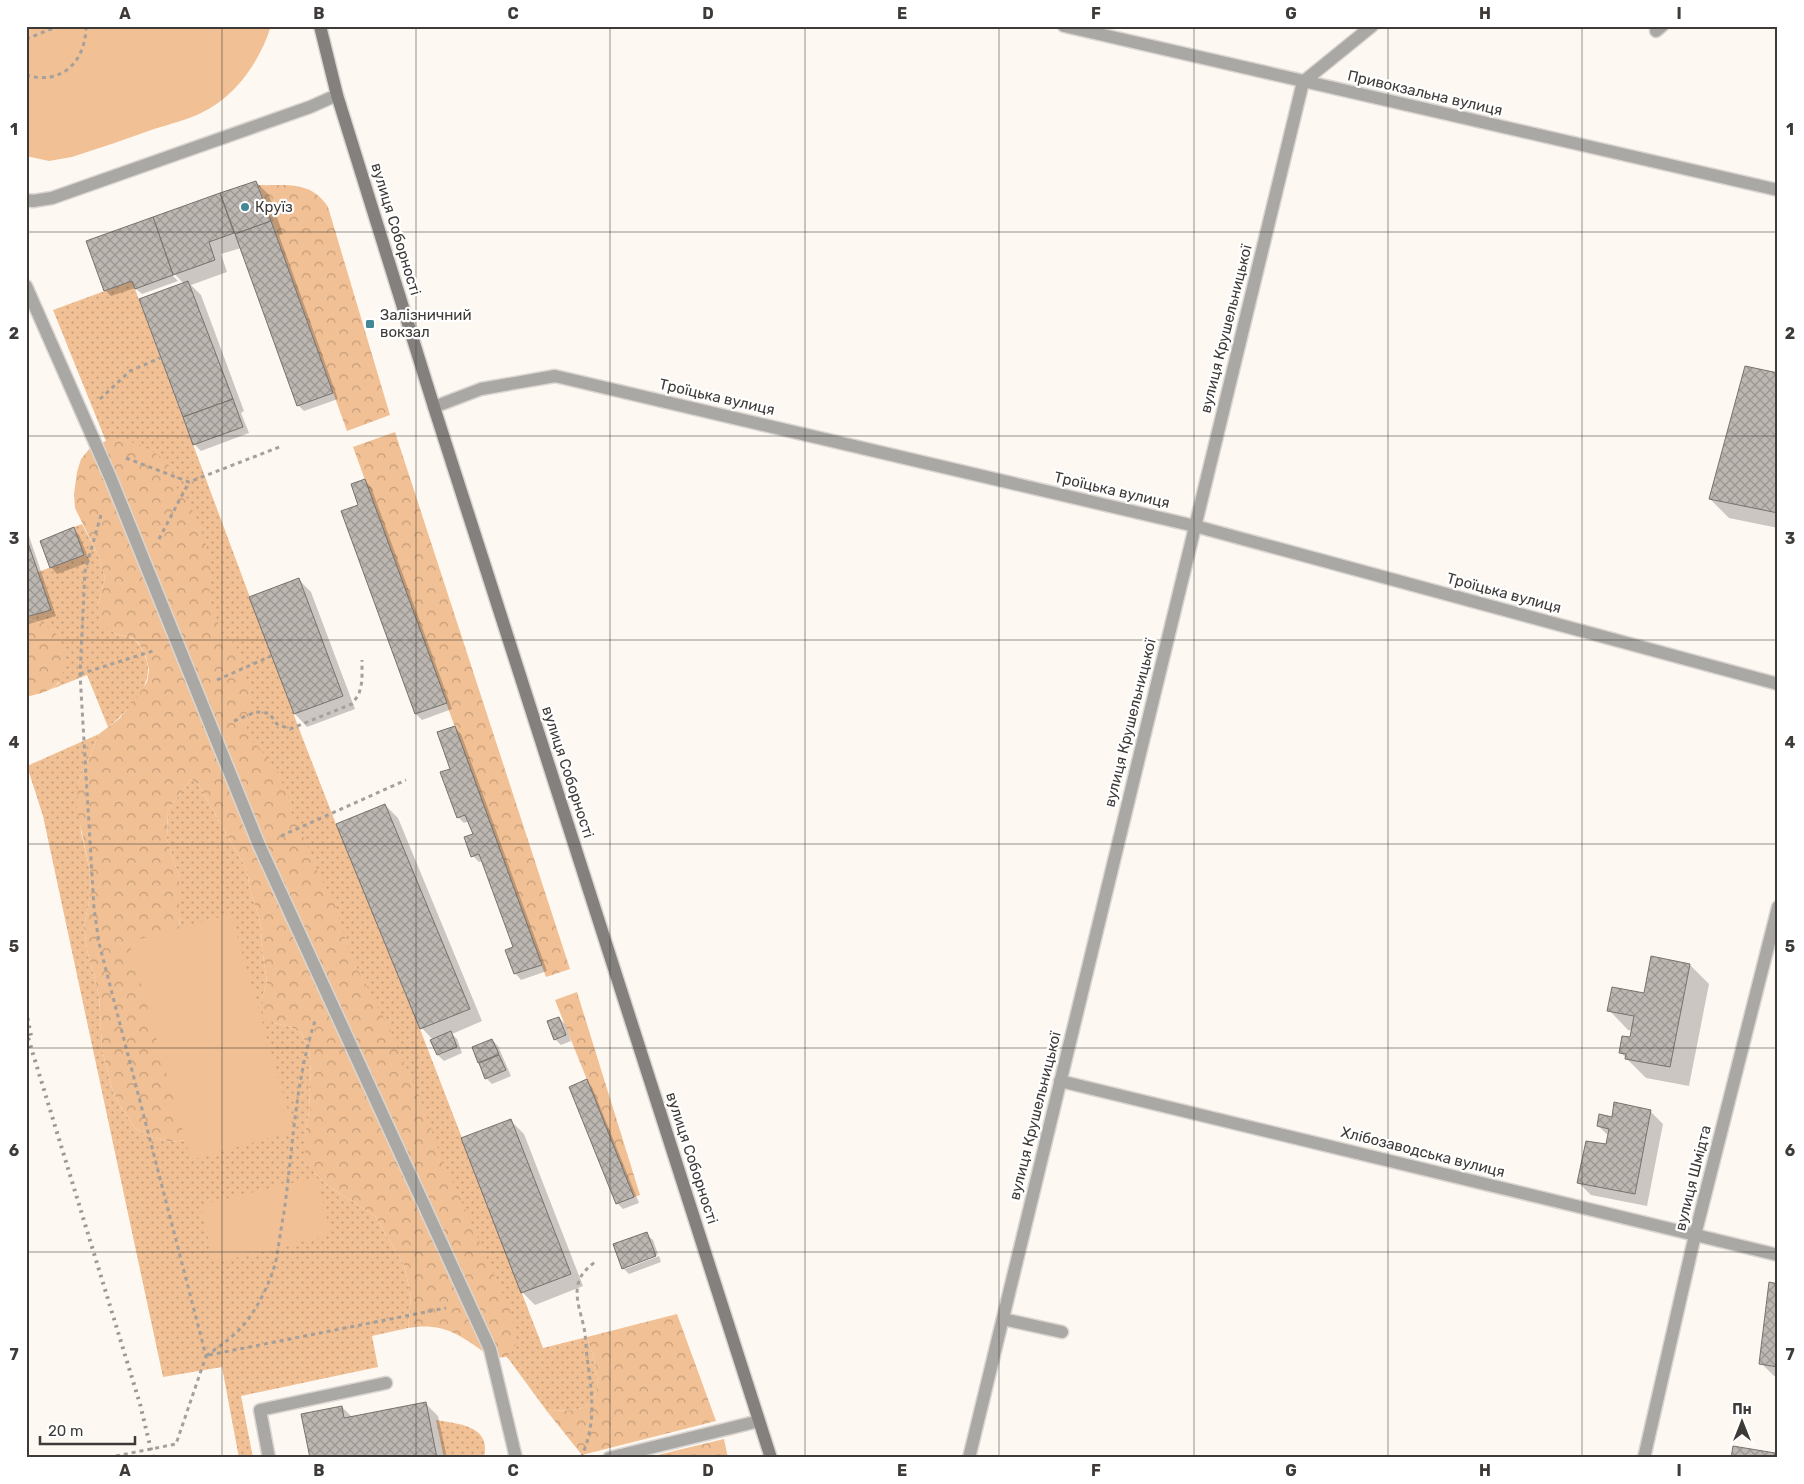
<svg xmlns="http://www.w3.org/2000/svg" width="1804" height="1484" viewBox="0 0 1804 1484" font-family="Rubik,sans-serif">
<defs>
<pattern id="grass-dots" width="8" height="8" patternUnits="userSpaceOnUse" patternTransform="scale(1.25)"><rect width="8" height="8" fill="#f1c094"/><path d="M2 2h.1M6 6h.1" fill="none" stroke="#c49d7a" stroke-width="1.8" stroke-linecap="round"/></pattern>
<pattern id="forest-crowns" width="20" height="18" patternUnits="userSpaceOnUse" patternTransform="scale(1.25)"><rect width="20" height="18" fill="#f1c094"/><path d="M2 6a3 3 0 1 1 6 0M12 15a3 3 0 1 1 6 0" fill="none" stroke="#c49d7a"/></pattern>
<pattern id="building-cross-hatch" width="8" height="8" patternUnits="userSpaceOnUse" patternTransform="scale(1.25)"><rect width="8" height="8" fill="#bdb7b2"/><path d="M0 0l8 8M0 8l8-8" fill="none" stroke="#9b9692"/></pattern>
</defs>
<rect width="100%" height="100%" fill="#fef8f2"/>
<!-- grass -->
<g fill="url(#grass-dots)">
<path d="M132,281L301,734L336,824L420,1029L543,1348L587,1337C594,1360 612,1404 574,1410C565,1411 555,1410 546,1410L507,1357L269,845L53,310Z"/>
<path d="M82,524L98,555L105,578L98,605L114,633C120,635 127,636 133,639C139,642 141,648 144,654C159,682 129,710 108,727L87,675L52,689L59,683L48,628L36,621L26,618L51,609L38,572L84,555L74,527Z"/>
<path d="M99,734L78,784L81,832L89,867L91,891L84,927L87,950L99,995L102,1050L113,1092L122,1109L135,1128L150,1137L172,1142L198,1138L179,917V877L167,839L168,810L191,779L198,784L247,870L250,891L258,914L262,931L261,941L267,982L262,998L274,1023L291,1027L301,1033L309,1049L311,1072L309,1092L310,1107L305,1133L314,1172L328,1186L375,1216L383,1230L404,1265L411,1296L408,1328L372,1336L378,1367L241,1396L253,1458H239L222,1367L163,1377L43,816L27,766Z"/>
<path d="M436,1420C458,1424 492,1425 484,1458H444Z"/>
</g>
<!-- forest -->
<g fill="url(#forest-crowns)">
<path d="M258,185C285,186 311,180 328,207L390,415L347,431Z"/>
<path d="M395,432L570,969L546,977L353,447Z"/>
<path d="M115,437C132,442 149,447 163,459C176,471 170,474 176,486C181,496 190,505 195,515C202,530 207,547 210,563C212,575 208,589 210,601C212,613 220,622 221,634L236,645L249,687L250,701L246,735L262,751L277,771L288,795L290,809L307,845L317,871L338,911L346,942L358,970L395,1039L400,1055L421,1100L443,1163L457,1191L509,1308L516,1332L515,1347L507,1357L492,1358C474,1345 455,1329 432,1327C424,1326 415,1327 408,1328L411,1296L404,1265L383,1230L375,1216L328,1186L314,1172L305,1155V1133L310,1107L309,1092L311,1072L309,1049L301,1033L291,1027L274,1023L263,1016L262,998L267,982L261,941L262,931L258,914L250,891L247,870L198,784L191,779L168,810L167,839L179,877V917L198,1138L172,1142L150,1137L135,1128L122,1109L113,1092L102,1050L99,995L87,950L84,927L91,891L89,867L77,809L78,784L99,734L120,718L135,700L147,682L149,670L146,657L138,642L132,638L114,633L101,624L98,605L105,578L98,555L75,508L74,494L77,472L81,459L90,448Z"/>
<path d="M26,618C36,621 47,625 54,632C66,642 68,671 58,683C52,692 36,694 26,697Z"/>
<path d="M577,992L640,1195L634,1197L555,1000Z"/>
<path d="M677,1314L716,1421L582,1455L546,1410C555,1410 565,1411 574,1410C612,1404 594,1360 587,1337Z"/>
<path d="M724,1439L728,1458H645Z"/>
</g>
<!-- green -->
<g fill="#f1c094">
<path d="M26,26H271C260,61 236,97 201,113C187,120 170,124 154,129C127,139 99,148 72,157L49,161L26,156Z"/>
<path d="M231,914L294,1131L191,1160L129,942Z"/>
<path d="M317,1177L331,1235L214,1263L200,1205Z"/>
</g>
<!-- shadow -->
<g fill="#0003">
<path d="M256,182L269,195L283,234L279,235L338,399L304,411L298,405L241,248L221,254L227,272L191,285L201,295L244,411L241,413L249,433L201,451L195,445L140,300L184,284L170,269L168,271L178,281L142,294L135,288L111,296L105,290L155,218Z"/>
<path d="M1778,374V528L1729,518L1710,499Z"/>
<path d="M365,481L371,487L452,709L422,720L416,714L343,512L360,505Z"/>
<path d="M26,527L56,616L26,625Z"/>
<path d="M73,529L79,535L90,562L57,574L51,567L41,541Z"/>
<path d="M299,580L311,592L355,709L307,727L295,714L251,598Z"/>
<path d="M455,728L461,734L547,971L521,980L515,973L514,948L483,861L479,862L473,856L474,835L469,821L464,823L458,817L452,769Z"/>
<path d="M385,805L398,818L482,1021L452,1034L457,1039L462,1053L444,1061L438,1055L433,1040L422,1028Z"/>
<path d="M1690,965L1709,984L1689,1086L1646,1078L1620,1052L1631,1038L1633,1031L1628,1030L1609,1010L1645,994Z"/>
<path d="M559,1018L565,1024L571,1041L561,1045L555,1039Z"/>
<path d="M492,1040L498,1046L511,1076L492,1084L486,1078L473,1048Z"/>
<path d="M586,1081L592,1087L639,1203L623,1209L617,1203Z"/>
<path d="M1650,1111L1663,1124L1647,1206L1591,1195L1579,1183L1607,1146L1609,1136L1598,1126L1613,1118Z"/>
<path d="M511,1121L524,1134L583,1286L535,1305L522,1292Z"/>
<path d="M646,1234L653,1240L658,1254L625,1267V1269L659,1256L661,1262L629,1274L623,1268Z"/>
<path d="M1778,1285V1377L1774,1376L1761,1363Z"/>
<path d="M425,1403L438,1416L447,1458H311L342,1407L353,1418Z"/>
</g>
<!-- building -->
<g fill="url(#building-cross-hatch)" stroke="#78726d">
<path d="M256,181L271,221L235,234L220,193Z"/>
<path d="M220,193L234,233L209,242L215,260L173,275L153,217Z"/>
<path d="M153,217L173,275L135,289L132,281L104,291L86,241Z"/>
<path d="M271,221L333,393L297,406L235,234Z"/>
<path d="M188,281L233,399L183,417L139,299Z"/>
<path d="M1745,366L1778,373V513L1709,499Z"/>
<path d="M233,399L243,427L193,445L183,417Z"/>
<path d="M365,479L447,703L415,714L341,511L358,505L351,484Z"/>
<path d="M74,527L84,555L50,568L40,541Z"/>
<path d="M26,537L51,610L26,617Z"/>
<path d="M299,578L343,696L294,714L249,597Z"/>
<path d="M455,726L542,965L514,974L505,950L513,947L479,854L471,857L464,837L473,834L465,815L457,818L440,772L450,769L437,732Z"/>
<path d="M385,804L470,1009L420,1029L336,824Z"/>
<path d="M1651,956L1690,964L1670,1067L1625,1059L1626,1054L1619,1053L1622,1036L1630,1037L1634,1016L1607,1011L1612,987L1644,993Z"/>
<path d="M559,1017L566,1035L554,1040L547,1021Z"/>
<path d="M451,1031L457,1047L437,1055L430,1040Z"/>
<path d="M492,1039L499,1054L478,1063L472,1047Z"/>
<path d="M499,1055L506,1070L485,1079L479,1063Z"/>
<path d="M587,1079L634,1197L616,1204L569,1087Z"/>
<path d="M1614,1102L1651,1110L1635,1194L1577,1183L1586,1141L1606,1144L1609,1129L1597,1126L1599,1114L1612,1117Z"/>
<path d="M511,1119L571,1274L521,1293L461,1138Z"/>
<path d="M647,1232L656,1256L622,1269L613,1244Z"/>
<path d="M1769,1282L1778,1284V1367L1759,1364Z"/>
<path d="M426,1402L437,1458H310L301,1414L342,1406L344,1418Z"/>
<path d="M1733,1446L1775,1453L1774,1458H1731Z"/>
</g>
<g fill="none" stroke-linecap="round" stroke-linejoin="round">
<!-- service casing -->
<g stroke="#dbd6d1" stroke-width="15">
<g id="service">
<path d="M1656,31L1662,26"/>
<path d="M26,286L111,479L259,845L490,1349L516,1458"/>
<path d="M1003,1319L1062,1332"/>
<path d="M269,1458L260,1410L386,1383"/>
<path d="M609,1458L759,1421"/>
</g>
</g>
<!-- minor casing -->
<g stroke="#dbd6d1" stroke-width="15">
<g id="minor">
<path d="M1064,26L1778,190"/>
<path d="M26,200L33,201L52,198L310,107L337,95"/>
<path d="M434,407L481,389L555,376L1195,526L1778,684"/>
<path d="M1060,1081L1778,1255"/>
<path d="M969,1458L1303,82L1372,26"/>
<path d="M1644,1458L1695,1235L1778,907"/>
</g>
</g>
<!-- secondary casing -->
<g stroke="#dbd6d1" stroke-width="15">
<path id="secondary" d="M320,26L337,95L434,407L771,1458"/>
</g>
<!-- path -->
<g stroke="#a5a09c" stroke-width="3" stroke-dasharray="4 4" stroke-linecap="butt">
<path d="M26,39L59,26"/>
<path d="M26,75C62,86 86,61 86,26"/>
<path d="M100,399L130,371L160,358"/>
<path d="M126,458L189,482L282,446"/>
<path d="M101,515L85,571L80,674L94,908L99,943L206,1356L176,1444L106,1458"/>
<path d="M159,539L189,482"/>
<path d="M80,674L156,650"/>
<path d="M217,680L271,656"/>
<path d="M234,721L256,712L269,713L277,724L290,729L352,704L359,694L362,681V660"/>
<path d="M281,836L406,780"/>
<path d="M209,1355L446,1308"/>
<path d="M206,1356C221,1345 235,1336 246,1322C258,1307 272,1279 276,1260C279,1244 281,1228 284,1212C293,1149 295,1081 315,1021"/>
<path d="M581,1458C597,1422 592,1394 587,1357C586,1349 586,1341 585,1334C583,1317 573,1298 579,1281C582,1272 589,1267 596,1261"/>
</g>
<!-- service -->
<use href="#service" stroke="#aaa8a5" stroke-width="12"/>
<!-- minor -->
<use href="#minor" stroke="#aaa8a5" stroke-width="12"/>
<!-- secondary -->
<use href="#secondary" stroke="#84807d" stroke-width="12"/>
<!-- rail -->
<g stroke="#9d9894" stroke-width="4" stroke-dasharray="2.5 5" stroke-linecap="butt">
<path d="M26,1011L31,1036"/>
<path d="M26,1031L140,1404L153,1458"/>
</g>
</g>
<!-- grid -->
<path fill="none" stroke="#3d3a38" stroke-width="1" stroke-opacity="0.55" d="M222,26V1458M416,26V1458M610,26V1458M805,26V1458M999,26V1458M1194,26V1458M1388,26V1458M1582,26V1458M26,232H1778M26,436H1778M26,640H1778M26,844H1778M26,1048H1778M26,1252H1778"/>
<!-- markers -->
<g fill="#438896" stroke="#fff" stroke-width="2">
<circle cx="245" cy="207" r="5"/>
<rect x="365" y="319" width="10" height="10" rx="2.5"/>
</g>
<g text-anchor="middle" stroke-width="4.5" stroke-linejoin="round" paint-order="stroke">
<!-- street labels -->
<g font-size="15" fill="#3d3a38" stroke="#fff">
<text transform="translate(1425 93) rotate(13)" y="5">Привокзальна вулиця</text>
<text transform="translate(396 229) rotate(73)" y="5">вулиця Соборності</text>
<text transform="translate(1226 329) rotate(-76)" y="5">вулиця Крушельницької</text>
<text transform="translate(717 397) rotate(13)" y="5">Троїцька вулиця</text>
<text transform="translate(1112 490) rotate(13)" y="5">Троїцька вулиця</text>
<text transform="translate(1504 593) rotate(15)" y="5">Троїцька вулиця</text>
<text transform="translate(1130 723) rotate(-76)" y="5">вулиця Крушельницької</text>
<text transform="translate(568 772) rotate(72)" y="5">вулиця Соборності</text>
<text transform="translate(1035 1116) rotate(-76)" y="5">вулиця Крушельницької</text>
<text transform="translate(1423 1152) rotate(14)" y="5">Хлібозаводська вулиця</text>
<text transform="translate(692 1158) rotate(72)" y="5">вулиця Соборності</text>
<text transform="translate(1693 1178) rotate(-76)" y="5">вулиця Шмідта</text>
</g>
<!-- poi labels -->
<g font-size="15" fill="#3d3a38" stroke="#fff" text-anchor="start">
<text x="255" y="212">Круїз</text>
<text x="380" y="320">Залізничний<tspan x="380" dy="17">вокзал</tspan></text>
</g>
</g>
<!-- border -->
<rect width="1804" height="1484" fill="none" stroke="#ffffff" stroke-width="55"/>
<!-- north arrow -->
<g transform="translate(1742 1422)" stroke="#ffffff" stroke-width="4" paint-order="stroke">
<path d="M0-4L9 19L0 12L-9 19Z" fill="#3d3a38"/>
<text y="-8" font-size="14" font-weight="bold" text-anchor="middle" fill="#3d3a38">Пн</text>
</g>
<!-- scale -->
<path d="M40 1436v8h95v-8" fill="none" stroke="#3d3a38" stroke-width="2.5"/>
<text x="48" y="1436" font-size="15" fill="#3d3a38" stroke="#ffffff" stroke-width="4" paint-order="stroke">20 m</text>
<rect x="28" y="28" width="1748" height="1428" fill="none" stroke="#3d3a38" stroke-width="2"/>
<g font-size="16" text-anchor="middle" font-weight="bold" fill="#3d3a38">
<text x="125" y="19">A</text>
<text x="319" y="19">B</text>
<text x="513" y="19">C</text>
<text x="708" y="19">D</text>
<text x="902" y="19">E</text>
<text x="1096" y="19">F</text>
<text x="1291" y="19">G</text>
<text x="1485" y="19">H</text>
<text x="1679" y="19">I</text>
<text x="14" y="135">1</text>
<text x="1790" y="135">1</text>
<text x="14" y="339">2</text>
<text x="1790" y="339">2</text>
<text x="14" y="544">3</text>
<text x="1790" y="544">3</text>
<text x="14" y="748">4</text>
<text x="1790" y="748">4</text>
<text x="14" y="952">5</text>
<text x="1790" y="952">5</text>
<text x="14" y="1156">6</text>
<text x="1790" y="1156">6</text>
<text x="14" y="1360">7</text>
<text x="1790" y="1360">7</text>
<text x="125" y="1476">A</text>
<text x="319" y="1476">B</text>
<text x="513" y="1476">C</text>
<text x="708" y="1476">D</text>
<text x="902" y="1476">E</text>
<text x="1096" y="1476">F</text>
<text x="1291" y="1476">G</text>
<text x="1485" y="1476">H</text>
<text x="1679" y="1476">I</text>
</g>
</svg>
